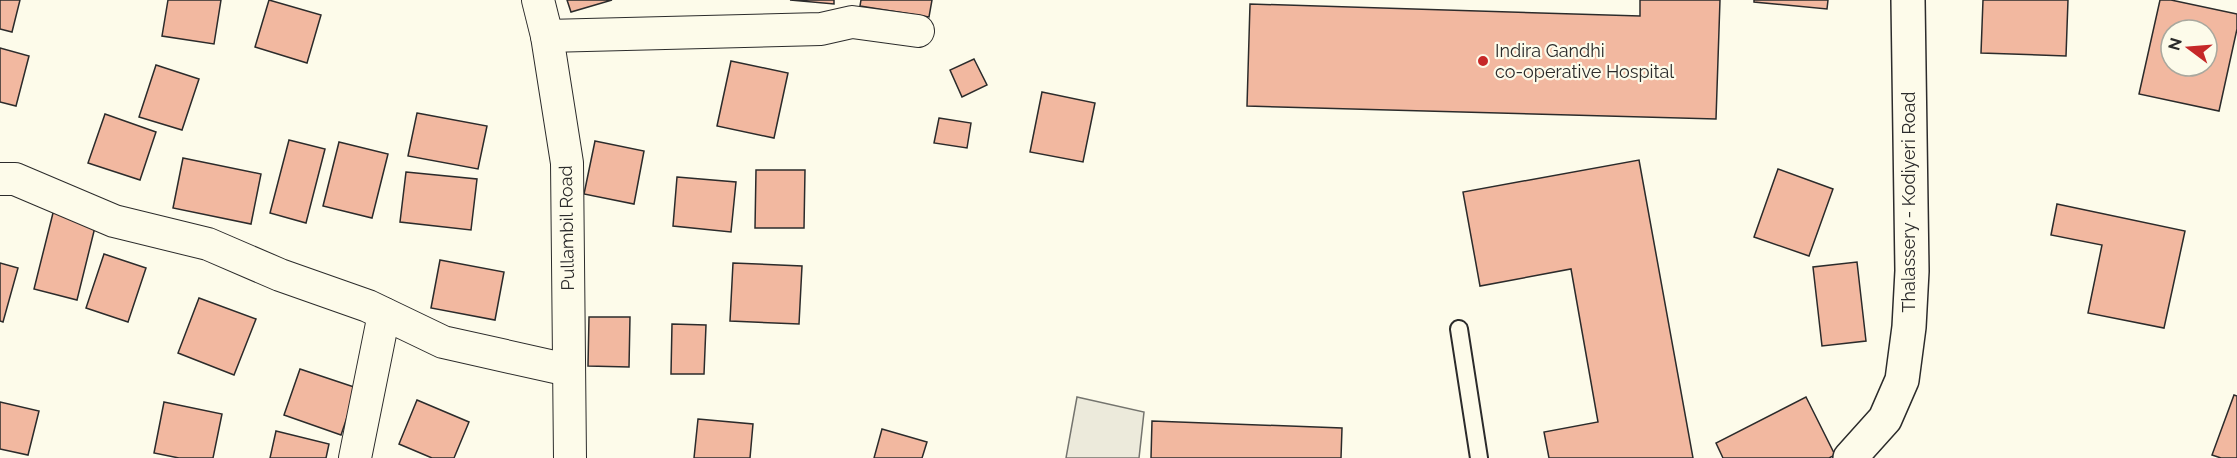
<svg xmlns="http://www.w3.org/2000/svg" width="2237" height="458" viewBox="0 0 2237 458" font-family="Raleway,sans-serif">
<rect width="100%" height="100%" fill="#fdfbea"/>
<!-- parking -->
<path fill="#eceadb" stroke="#74746e" stroke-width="1.5" d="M1077,397L1144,412L1139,458H1066Z"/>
<!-- building -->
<g fill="#f2b8a0" stroke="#2b2b2b" stroke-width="1.5" fill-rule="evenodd">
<path d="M0,0H20L12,32L0,29Z"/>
<path d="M168,0H221L214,44L162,36Z"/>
<path d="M269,0L321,15L307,63L255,47Z"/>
<path d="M567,0H612L571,12Z"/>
<path d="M790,0H834V4Z"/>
<path d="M861,0H932L929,17L860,6Z"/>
<path d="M1640,0H1720L1716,119L1247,106L1250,4L1640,16Z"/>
<path d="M1754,0H1828L1827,9L1754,2Z"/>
<path d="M1983,0H2068L2066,56L1981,53Z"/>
<path d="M2160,0H2171L2237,14V29L2219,111L2139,94ZM2171,30H2207V66H2171Z"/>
<path d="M0,48L29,56L16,106L0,102Z"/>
<path d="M974,59L987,85L962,97L950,70Z"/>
<path d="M731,61L788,73L774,138L717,126Z"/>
<path d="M156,65L199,79L182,130L139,117Z"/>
<path d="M1042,92L1095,103L1083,162L1030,152Z"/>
<path d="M417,113L487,126L478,169L408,156Z"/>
<path d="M105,114L156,132L140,180L88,163Z"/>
<path d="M939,118L971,123L967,148L934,143Z"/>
<path d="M289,140L325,149L306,223L270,213Z"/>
<path d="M595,141L644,151L634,204L584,194Z"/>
<path d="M339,142L388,154L372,218L323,206Z"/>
<path d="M183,158L261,174L251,224L173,208Z"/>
<path d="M1639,160L1693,458H1549L1544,432L1598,422L1571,269L1480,286L1463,192Z"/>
<path d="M1778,169L1833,189L1809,256L1754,237Z"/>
<path d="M756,170H805L804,228H755Z"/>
<path d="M406,172L477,179L471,230L400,222Z"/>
<path d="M677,177L736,182L731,232L673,226Z"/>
<path d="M2057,204L2185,231L2164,328L2088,313L2102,245L2051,235Z"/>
<path d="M54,209L97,219L77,300L34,289Z"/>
<path d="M104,254L146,268L128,322L86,308Z"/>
<path d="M440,260L504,272L495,320L431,308Z"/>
<path d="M1857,262L1866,341L1822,346L1813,267Z"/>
<path d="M0,263L18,268L3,322L0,321Z"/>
<path d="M733,263L802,266L799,324L730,321Z"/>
<path d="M199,298L256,319L234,375L178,353Z"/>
<path d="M589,317H630L629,367L588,366Z"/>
<path d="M672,324L706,325L704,374H671Z"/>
<path d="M300,369L357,388L341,435L284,415Z"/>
<path d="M2234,395L2237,396V458H2221L2212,455Z"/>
<path d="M1806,397L1835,455L1829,458H1723L1716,443Z"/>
<path d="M417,400L469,422L454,458H432L399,444Z"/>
<path d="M0,402L39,411L28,455L0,449Z"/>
<path d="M164,402L222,414L213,458H179L154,453Z"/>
<path d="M698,419L753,424L750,458H694Z"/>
<path d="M1152,421L1342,428L1341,458H1151Z"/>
<path d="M882,429L927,442L922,458H874Z"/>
<path d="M276,431L329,444L326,458H270Z"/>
</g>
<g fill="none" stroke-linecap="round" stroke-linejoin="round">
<!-- service casing -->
<g stroke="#2b2b2b" stroke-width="20">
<path id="service" d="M1459,329L1479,458"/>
</g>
<!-- minor casing -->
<g stroke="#2b2b2b" stroke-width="34">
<g id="minor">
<path d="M538,0L547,36L567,163L570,458"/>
<path d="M547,36L821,29L852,22L918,31"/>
<path d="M0,179H15L114,221L208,244L280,275L368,306L443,342L568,370"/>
<path d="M355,458L384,314"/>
</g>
</g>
<!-- secondary casing -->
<g stroke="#2b2b2b" stroke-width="36">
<path id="secondary" d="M1850,458L1885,419L1902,380L1909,327L1912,271L1908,0"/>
</g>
<!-- service -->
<use href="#service" stroke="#fdfbea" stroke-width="16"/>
<!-- minor -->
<use href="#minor" stroke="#fdfbea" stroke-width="32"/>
<!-- secondary -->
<use href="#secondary" stroke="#fdfbea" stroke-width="33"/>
</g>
<!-- markers -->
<circle fill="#c62828" stroke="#fdfbea" stroke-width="2" cx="1483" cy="61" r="6"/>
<g text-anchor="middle" stroke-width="4.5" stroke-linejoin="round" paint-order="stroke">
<!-- poi labels -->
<g font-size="18" fill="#2b2b2b" stroke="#fdfbea" text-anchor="start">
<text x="1495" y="57">Indira Gandhi<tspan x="1495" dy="21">co-operative Hospital</tspan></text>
</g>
<!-- street labels -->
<g font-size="18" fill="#2b2b2b" stroke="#fdfbea">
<text transform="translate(1909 202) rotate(-90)" y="6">Thalassery - Kodiyeri Road</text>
<text transform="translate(567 228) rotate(-91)" y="6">Pullambil Road</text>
</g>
</g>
<!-- north arrow -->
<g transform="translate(2189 48) rotate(286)"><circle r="28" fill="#fdfbea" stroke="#a9a89e" stroke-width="1.5"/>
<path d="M0-4.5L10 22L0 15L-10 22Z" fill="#c62828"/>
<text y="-9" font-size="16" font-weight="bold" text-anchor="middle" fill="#2b2b2b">N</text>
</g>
</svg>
